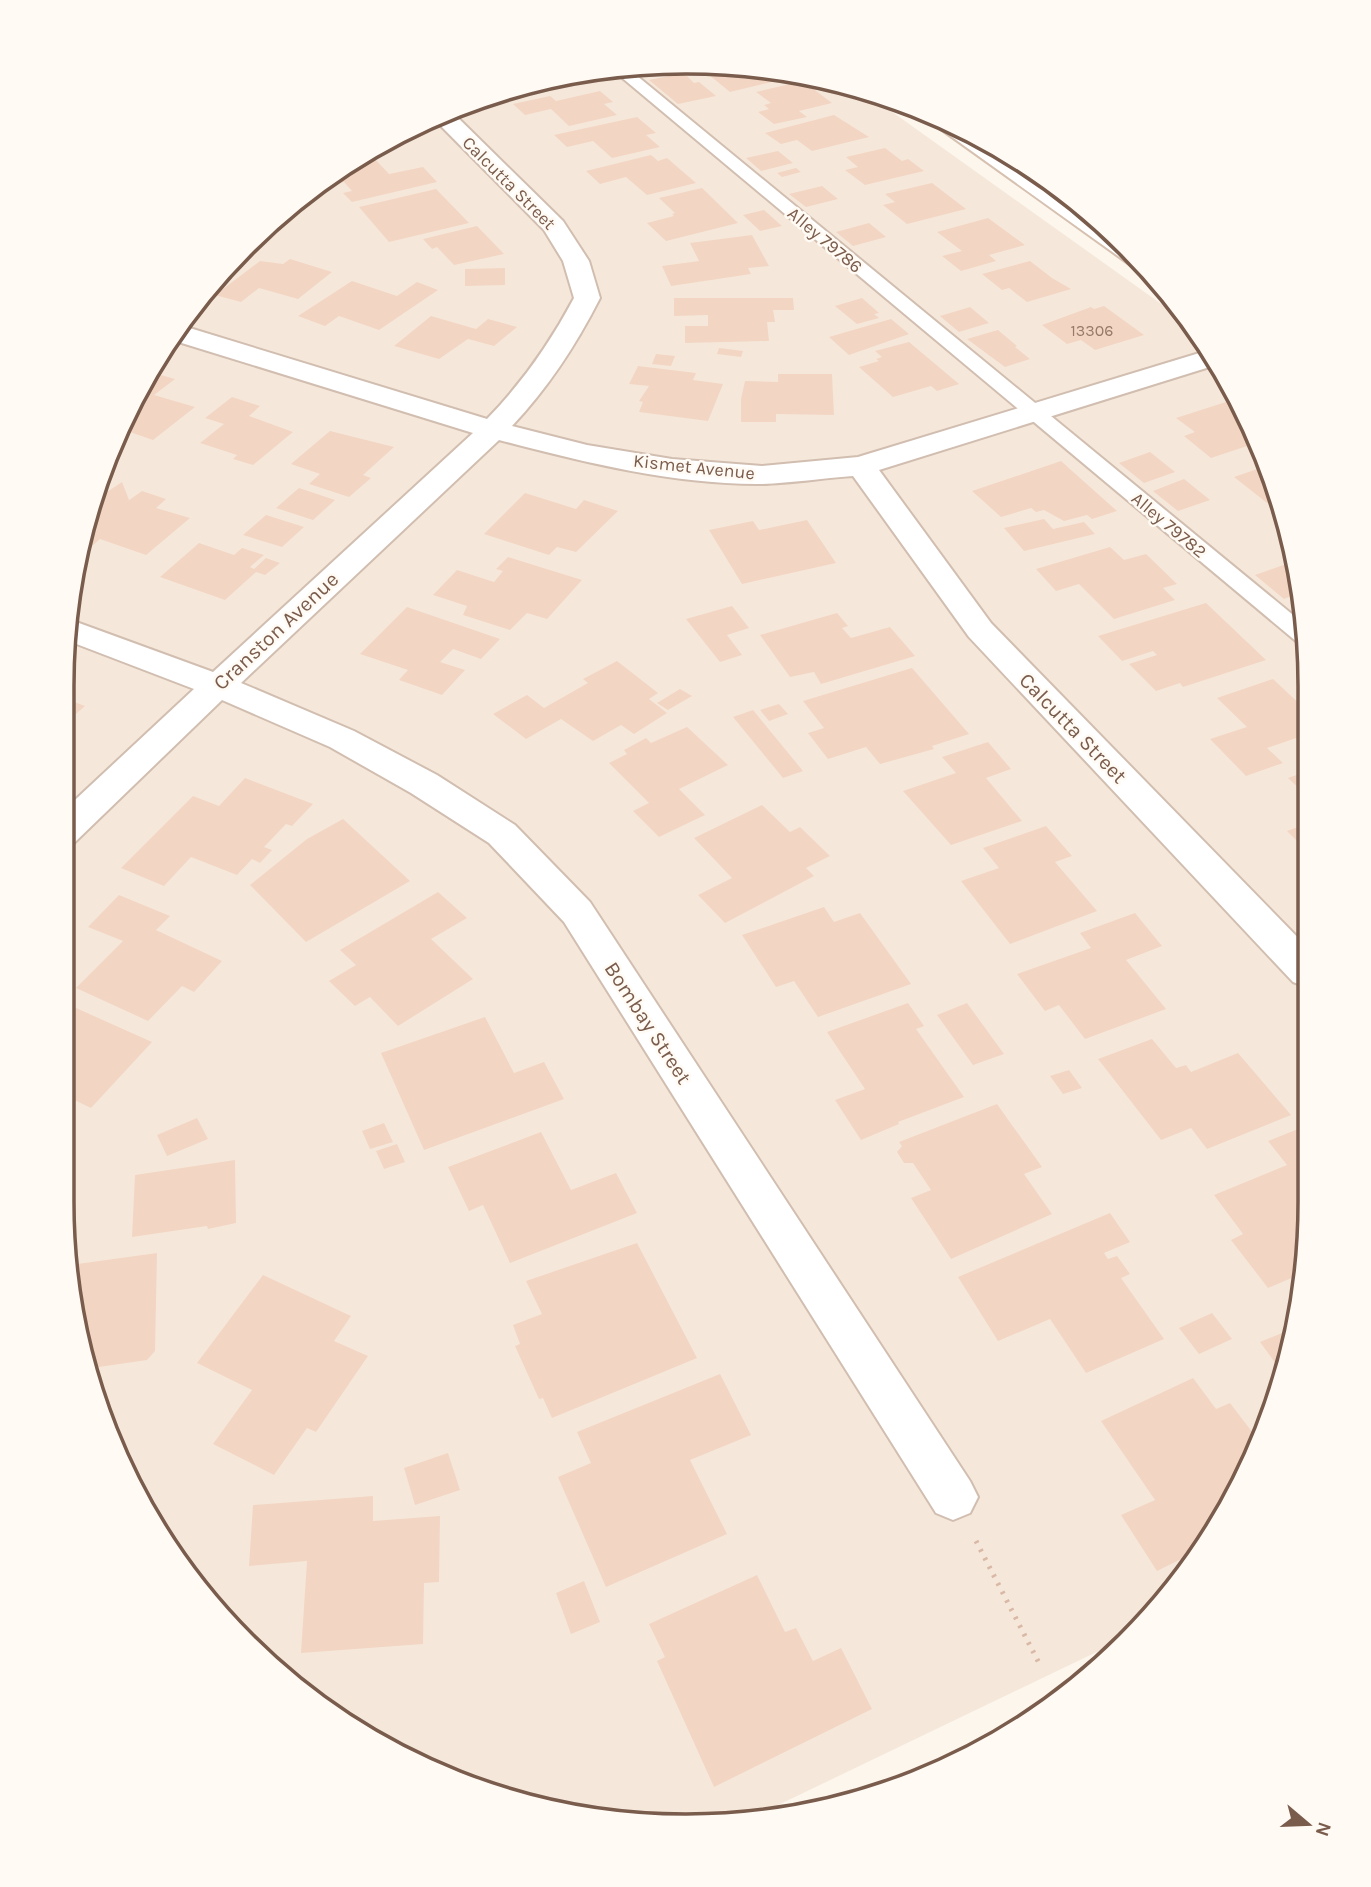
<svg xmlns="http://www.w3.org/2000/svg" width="1371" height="1887" viewBox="0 0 1371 1887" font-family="Karla,sans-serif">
<rect width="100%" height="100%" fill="#fdf6ec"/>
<!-- residential -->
<path fill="#f5e8da" d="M727,63L856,86L1188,323L1246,410L1304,604L1308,1242L1288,1363L1245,1478L1181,1582L1130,1636L747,1820H604L410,1762L274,1671L166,1548L83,1363L61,1201V685L73,563L145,373L274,216L374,145L485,94L604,67Z"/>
<!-- building -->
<g fill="#f3d5c3">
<path d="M713,63H727L792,73L796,76L730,92L698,66Z"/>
<path d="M672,64L641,73L632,66Z"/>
<path d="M684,73L694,83L699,82L716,96L678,104L649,80Z"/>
<path d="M551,79L562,88L522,97L512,88Z"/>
<path d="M803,81L832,103L799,111L807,117L774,124L758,112L769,109L764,105L771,103L756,92Z"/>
<path d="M600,91L613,102L604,104L617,115L569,126L551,109L525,115L513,104L550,96L556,101Z"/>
<path d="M834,115L869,137L812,151L797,140L781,144L765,133Z"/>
<path d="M637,117L656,133L646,135L660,147L612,158L593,141L567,147L554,135Z"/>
<path d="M885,148L902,161L908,159L924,171L865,185L845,170L858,167L846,157Z"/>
<path d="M778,151L793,163L761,171L746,158Z"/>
<path d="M651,155L658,161L667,158L696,183L647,195L626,177L600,184L586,171Z"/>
<path d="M374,158L389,174L423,167L437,182L352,202L343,193L352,191L344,182L336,184L330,176L345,165Z"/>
<path d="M796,168L801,172L782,177L777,173Z"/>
<path d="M932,183L966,209L907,224L883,205L895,202L885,194Z"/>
<path d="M822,186L838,199L806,207L789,194Z"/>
<path d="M702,188L738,223L666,241L647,223L674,216L672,214L675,213L659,198Z"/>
<path d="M436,189L469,223L389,242L359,207Z"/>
<path d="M764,210L782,226L760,231L743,215Z"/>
<path d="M988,218L1025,245L989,255L996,261L961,271L942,256L962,251L937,232Z"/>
<path d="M869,223L886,237L853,246L836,232Z"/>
<path d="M477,226L504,254L454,265L437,247L432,249L423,239Z"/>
<path d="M752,235L769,266L748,268L751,274L671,286L662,266L699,261L690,243Z"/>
<path d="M290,259L332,272L298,299L259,288L241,302L215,295L260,261L283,264Z"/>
<path d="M1030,261L1052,278L1071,289L1027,302L1009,288L1002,290L982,274Z"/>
<path d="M505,268V285L465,286V269Z"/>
<path d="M352,281L397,296L417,282L438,290L379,330L339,316L325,326L298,316Z"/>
<path d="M674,298H793L794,310H773L775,322H767L769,341L685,343V326H708V315L674,316Z"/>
<path d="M862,298L879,313L874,314L879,318L857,324L835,306Z"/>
<path d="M1104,306L1144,335L1095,350L1081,340L1067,344L1042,325L1091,307L1094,309Z"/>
<path d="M970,307L989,323L959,332L940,316Z"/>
<path d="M431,316L476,329L488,319L517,327L494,346L468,339L439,359L394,346Z"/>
<path d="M891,319L909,334L849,355L829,337Z"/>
<path d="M998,330L1017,346L1015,347L1030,359L1005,367L967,339Z"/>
<path d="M909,342L959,384L937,391L931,386L893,397L859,367L879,361L876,359L882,357L875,351Z"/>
<path d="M719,348L743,351L741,357L717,354Z"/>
<path d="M656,354L675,356L671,366L652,364Z"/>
<path d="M638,366L696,373L693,380L723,384L708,421L639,412L643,402L639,401L649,386L629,384Z"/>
<path d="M147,371L175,379L154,395L195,407L153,440L124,430Z"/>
<path d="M778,374H832L834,415L776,414V422H741V399L745,381L778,382Z"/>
<path d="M232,397L260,406L249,416L293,432L253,465L233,459L237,455L200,443L224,424L205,418Z"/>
<path d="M1229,401L1247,415L1256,443L1211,458L1184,436L1195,432L1176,418Z"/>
<path d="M330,431L394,447L363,475L371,478L349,497L309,484L320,474L291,464Z"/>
<path d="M1150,452L1175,472L1144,483L1119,463Z"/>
<path d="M1061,461L1117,511L1092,519L1087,515L1064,521L1044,510L1036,512L1031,508L1001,517L972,491Z"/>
<path d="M1263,467L1273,501L1267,503L1234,477Z"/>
<path d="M1184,479L1210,500L1178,511L1153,491Z"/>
<path d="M122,482L129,500L125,503L142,491L166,499L156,508L190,518L146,555L100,539L78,558L76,557L98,498Z"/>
<path d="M299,488L335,500L313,520L276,508Z"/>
<path d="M525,493L576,509L584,500L618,511L576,552L557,547L549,555L484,534Z"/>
<path d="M266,515L304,527L282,547L243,535Z"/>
<path d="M1044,519L1053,529L1084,522L1095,534L1024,551L1004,528Z"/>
<path d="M807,520L836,563L742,584L709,530L753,521L759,530Z"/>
<path d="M199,543L234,555L242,548L264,555L250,567L254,569L266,558L280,563L265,575L256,572L225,600L160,577Z"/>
<path d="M1110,547L1124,560L1146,554L1177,584L1163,588L1175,600L1114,619L1079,584L1056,591L1036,569Z"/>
<path d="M508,557L582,580L547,619L527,613L510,630L463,615L467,606L433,595L457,570L494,582L503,571L496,569Z"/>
<path d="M1289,563L1293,566L1301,592L1284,599L1255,575Z"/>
<path d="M1206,603L1266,660L1183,687L1180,683L1156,691L1129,664L1157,655L1153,651L1122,661L1098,636Z"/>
<path d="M732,606L749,628L727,635L742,655L720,662L686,619Z"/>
<path d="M407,607L500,639L481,659L453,649L440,662L465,670L442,695L399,680L408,670L360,654Z"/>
<path d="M837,613L848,626L842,628L851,638L890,627L915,656L821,684L814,672L790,677L760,635Z"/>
<path d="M617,661L658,693L649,699L667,713L634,734L621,725L593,741L561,719L526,739L493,714L527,695L544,708L588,683L583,679Z"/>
<path d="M912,668L969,734L932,746L934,749L880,764L866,747L828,759L808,733L824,728L803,701Z"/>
<path d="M1273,679L1305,709V735L1267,748L1283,763L1246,776L1210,739L1247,727L1217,698Z"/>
<path d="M680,689L692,696L668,710L657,703Z"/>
<path d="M61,697L85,706L61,727Z"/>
<path d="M779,704L788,714L769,721L760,710Z"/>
<path d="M753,710L803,771L783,778L733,717Z"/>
<path d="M687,727L728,765L679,789L705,815L659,837L633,811L649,803L609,763L627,754L624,750L646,738L651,743Z"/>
<path d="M988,742L1011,769L986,778L1022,821L951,845L903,791L956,773L942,757Z"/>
<path d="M1305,772L1306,786V795L1288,778Z"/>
<path d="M245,778L313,804L292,826L286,824L264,847L272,850L260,863L252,859L237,875L191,857L164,886L121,868L193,796L219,806Z"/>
<path d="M762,805L790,832L800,827L830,856L806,868L814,876L725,923L698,895L732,878L694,838Z"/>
<path d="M343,819L410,881L306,942L250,885L307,839Z"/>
<path d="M1306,824V850L1287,831Z"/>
<path d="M1046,826L1072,856L1055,862L1097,911L1010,944L961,881L999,868L983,848Z"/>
<path d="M438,892L467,918L431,939L473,979L398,1026L370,997L355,1006L329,981L356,965L340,950Z"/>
<path d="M119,895L170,916L156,930L222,961L194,992L182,986L148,1021L76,988L123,941L88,927Z"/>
<path d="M824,907L834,922L860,913L911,984L818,1017L794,981L776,987L742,935Z"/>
<path d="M1135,913L1162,946L1126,960L1166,1009L1085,1039L1059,1005L1045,1011L1017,974L1091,948L1080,933Z"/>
<path d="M908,1003L924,1026L916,1029L964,1097L898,1122L899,1124L861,1140L835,1100L865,1089L827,1032Z"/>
<path d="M967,1003L1004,1054L973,1065L937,1015Z"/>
<path d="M76,1008L152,1042L91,1108L66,1096L61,1101V1017Z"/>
<path d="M485,1017L514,1073L544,1062L564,1099L424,1150L381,1053Z"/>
<path d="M1152,1039L1176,1068L1186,1065L1191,1072L1238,1053L1291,1115L1207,1149L1191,1128L1161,1140L1098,1059Z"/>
<path d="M1069,1070L1082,1088L1063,1094L1050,1076Z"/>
<path d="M997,1104L1042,1167L1024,1174L1052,1214L951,1259L911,1198L931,1190L913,1163H904L897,1152L902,1146L899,1142Z"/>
<path d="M197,1118L208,1139L167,1156L157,1135Z"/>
<path d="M384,1123L393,1142L370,1149L362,1131Z"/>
<path d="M1308,1125V1191L1306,1192L1308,1196V1242L1303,1273L1268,1288L1231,1240L1243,1234L1214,1195L1287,1165L1268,1141Z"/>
<path d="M541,1132L571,1190L616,1173L637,1213L510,1263L483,1205L469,1211L448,1167Z"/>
<path d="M397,1144L405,1162L384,1169L376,1151Z"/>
<path d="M235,1160L236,1223L208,1229L207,1226L132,1237L135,1175Z"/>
<path d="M1110,1213L1130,1242L1104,1253L1108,1259L1117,1256L1130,1274L1121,1278L1164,1339L1086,1373L1050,1319L998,1341L958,1277Z"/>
<path d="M637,1243L697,1358L552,1418L543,1398L539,1399L515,1346L520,1344L513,1325L542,1314L526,1281Z"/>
<path d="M157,1253L155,1351L147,1360L85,1369L70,1265Z"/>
<path d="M263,1275L351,1316L334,1341L368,1356L316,1432L307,1428L274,1475L213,1444L252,1390L197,1363Z"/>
<path d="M1212,1313L1232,1339L1199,1354L1179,1328Z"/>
<path d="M1294,1328L1288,1363L1284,1375L1260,1342Z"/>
<path d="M720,1374L751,1435L690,1460L727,1534L606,1587L558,1477L591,1463L577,1432Z"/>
<path d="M1193,1378L1216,1409L1230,1403L1259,1441L1245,1478L1201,1549L1157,1571L1121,1515L1155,1500L1101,1421Z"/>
<path d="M448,1453L460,1490L415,1505L404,1468Z"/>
<path d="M373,1496V1521L440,1516L439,1582L424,1583L423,1644L301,1653L307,1561L249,1566L253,1505Z"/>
<path d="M757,1575L785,1632L796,1628L813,1661L841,1648L872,1709L714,1787L657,1661L665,1657L649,1624Z"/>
<path d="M584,1581L600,1622L571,1634L556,1593Z"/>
</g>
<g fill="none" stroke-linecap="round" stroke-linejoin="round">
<!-- service casing -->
<g stroke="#d1beb0" stroke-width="4">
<path id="service" d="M608,66H625L1304,624L1305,644L1297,642Z"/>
</g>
<!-- minor casing -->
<g stroke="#d1beb0" stroke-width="4">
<path id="minor" d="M450,110L563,221L589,261L600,298C576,345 548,388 512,426L587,445L672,459L762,466L858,457L1206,351L1216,365L879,470L991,623L1307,947V987L1293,982L969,637L853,476C823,478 792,483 762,484C674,485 583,462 499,440L241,683L354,731L437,775L515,825L590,902L970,1481L978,1497L970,1513L953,1520L936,1513L564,922L489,843L411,793L330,747L222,700L74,843L61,847V813L194,689L66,640L68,619L213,672L473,433L172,340L183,326L487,419C523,382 550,343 574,298L563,261L544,230L433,118Z"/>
</g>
<!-- secondary casing -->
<g stroke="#d6c0b0" stroke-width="4">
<path id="secondary" d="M930,114C1011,144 1085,208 1147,267L1132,266L931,122L928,117Z"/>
</g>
<!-- path -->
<path stroke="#d9b8a5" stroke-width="5" stroke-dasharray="2.5 7" stroke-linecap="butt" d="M976,1541L1040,1665"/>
<!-- service -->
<use href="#service" fill="#fff" fill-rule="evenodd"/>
<!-- minor -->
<use href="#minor" fill="#fff" fill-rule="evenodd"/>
<!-- secondary -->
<use href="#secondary" fill="#fff" fill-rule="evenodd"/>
</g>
<g text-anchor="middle" stroke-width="5" stroke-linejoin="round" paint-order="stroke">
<!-- far-number labels -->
<g font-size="16" fill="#987a6a">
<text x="1092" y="336">13306</text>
</g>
<!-- far-street labels -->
<g font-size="18" fill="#7a5c4d" stroke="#fffaf3">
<text transform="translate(509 183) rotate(45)" y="6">Calcutta Street</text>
<text transform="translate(825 240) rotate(40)" y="6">Alley 79786</text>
<text transform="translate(694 467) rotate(6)" y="6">Kismet Avenue</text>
<text transform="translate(1169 525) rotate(40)" y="6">Alley 79782</text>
</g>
<!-- street labels -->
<g font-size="21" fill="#7a5c4d" stroke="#fffaf3">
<text transform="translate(276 631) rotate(-43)" y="7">Cranston Avenue</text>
<text transform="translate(1073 728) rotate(46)" y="7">Calcutta Street</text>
<text transform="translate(648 1023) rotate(57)" y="7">Bombay Street</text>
</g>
</g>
<!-- crop -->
<path d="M0 0H1371V1887H0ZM686 74H686A612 612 0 0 1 1298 686V1202A612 612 0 0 1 686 1814H686A612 612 0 0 1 74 1202V686A612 612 0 0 1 686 74Z" fill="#fffaf3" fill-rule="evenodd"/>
<path fill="none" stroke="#7a5c4d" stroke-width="3.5" d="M686 74H686A612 612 0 0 1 1298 686V1202A612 612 0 0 1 686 1814H686A612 612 0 0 1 74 1202V686A612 612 0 0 1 686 74Z"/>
<!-- north arrow -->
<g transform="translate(1308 1824) rotate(109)" stroke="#fffaf3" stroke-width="5" paint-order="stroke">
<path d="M0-5L12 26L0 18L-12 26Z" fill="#7a5c4d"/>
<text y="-10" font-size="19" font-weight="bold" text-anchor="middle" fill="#7a5c4d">N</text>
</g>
</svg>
